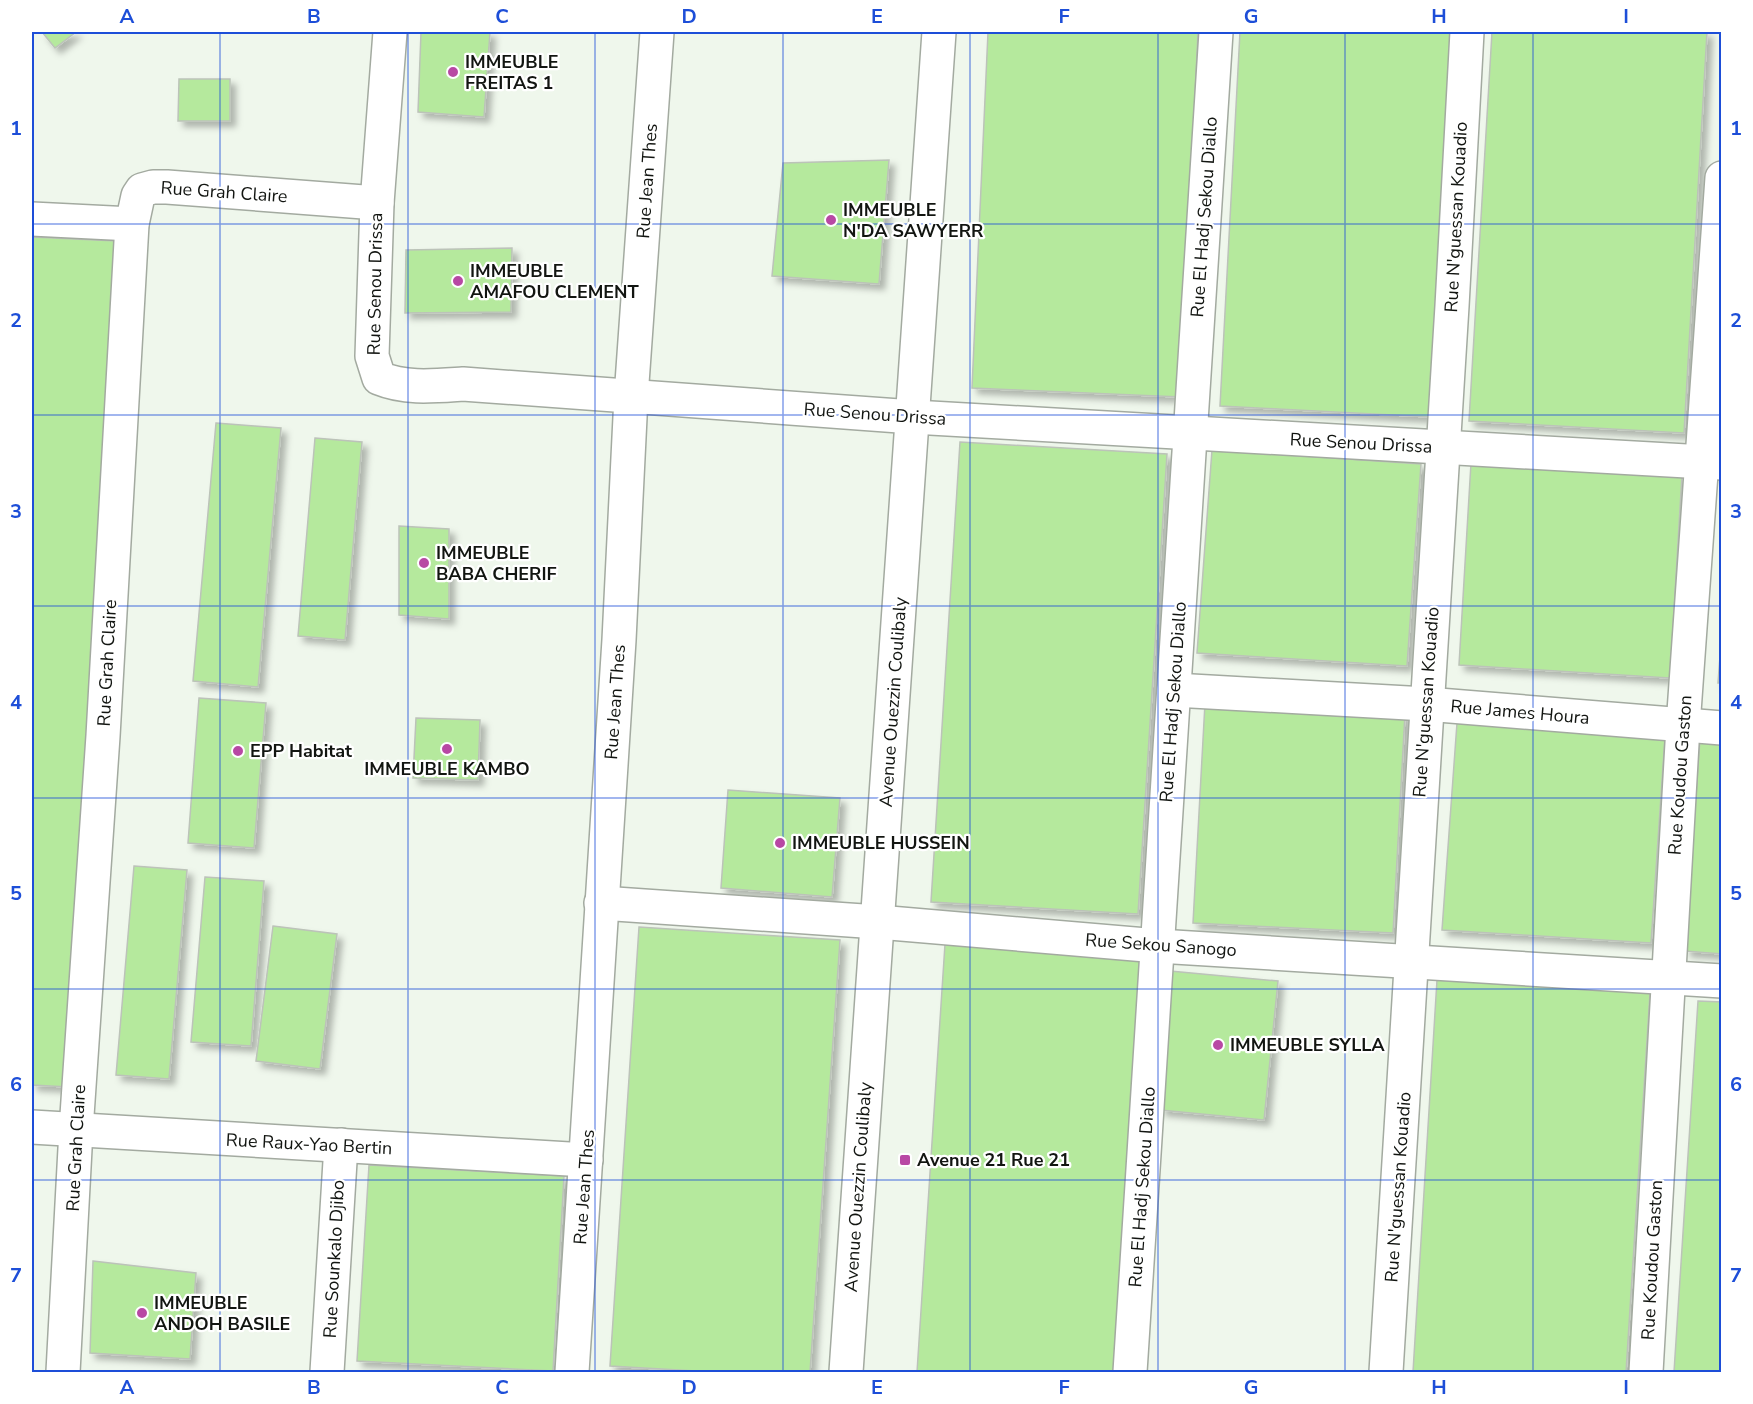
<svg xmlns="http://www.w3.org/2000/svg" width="1753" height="1404" viewBox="0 0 1753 1404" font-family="'Nunito Sans',sans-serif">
<defs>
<filter id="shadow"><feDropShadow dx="5.5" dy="5.5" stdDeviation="3" flood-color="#0004"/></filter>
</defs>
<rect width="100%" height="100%" fill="#eff7ec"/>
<!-- building -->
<g fill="#b5e99d" stroke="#bcc3b9" stroke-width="1.5" filter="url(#shadow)">
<path d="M42,32H76L55,48Z"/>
<path d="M421,32H490L484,117L418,112Z"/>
<path d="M988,32H1198L1181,397L972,388Z"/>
<path d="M1240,32H1453L1431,417L1220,406Z"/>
<path d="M1492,32H1707L1684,433L1469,421Z"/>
<path d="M179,79H230V121H178Z"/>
<path d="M889,160L879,284L772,276L783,163Z"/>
<path d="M32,237L117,241L69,1087L32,1085Z"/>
<path d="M512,248L511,312L405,313L406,250Z"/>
<path d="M216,423L281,428L258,687L193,681Z"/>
<path d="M315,438L362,442L345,640L298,636Z"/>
<path d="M960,442L1167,454L1138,914L931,902Z"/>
<path d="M1212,450L1421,464L1407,666L1197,653Z"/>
<path d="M1471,463L1682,475L1670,678L1459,665Z"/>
<path d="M399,526L449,529V619L399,615Z"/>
<path d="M1722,629V683H1718Z"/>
<path d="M199,698L266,703L254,848L188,843Z"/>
<path d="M1205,703L1405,713L1393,933L1193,923Z"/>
<path d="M416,718L480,720L478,780L413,778Z"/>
<path d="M1457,723L1665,737L1651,943L1442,930Z"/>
<path d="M1700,739L1722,741V954L1685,951Z"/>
<path d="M728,790L840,798L832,897L721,888Z"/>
<path d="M134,866L187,870L169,1079L116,1075Z"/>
<path d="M205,877L264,881L251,1046L191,1042Z"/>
<path d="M273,926L337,934L320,1069L256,1061Z"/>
<path d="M639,927L840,940L810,1372H713L610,1366Z"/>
<path d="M945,944L1141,957L1114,1372H917Z"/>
<path d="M1170,971L1278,981L1264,1120L1160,1110Z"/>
<path d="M1437,980L1650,993L1626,1372H1413Z"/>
<path d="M1698,1001L1722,1002V1372H1674Z"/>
<path d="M369,1165L564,1176L553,1371L357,1361Z"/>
<path d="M93,1261L196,1273L190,1359L90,1353Z"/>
</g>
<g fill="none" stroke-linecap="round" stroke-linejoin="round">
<!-- minor casing -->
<g stroke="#a3aaa0" stroke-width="36">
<g id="minor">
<path d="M390,32L377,203L372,356L379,378C406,389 433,386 463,384L913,417L1722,463"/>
<path d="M32,219L132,224"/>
<path d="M1174,690L1426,704L1722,728"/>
<path d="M601,903L878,922L1158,946L1722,981"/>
<path d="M32,1127L586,1160"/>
<path d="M63,1372L76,1130L103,736L132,224L138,196L142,190L153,187H167L377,203"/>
<path d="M327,1372L341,1145"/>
<path d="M572,1372L619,640L631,397L657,32"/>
<path d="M846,1372L939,32"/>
<path d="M1130,1372L1216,32"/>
<path d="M1386,1372L1452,306L1467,32"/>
<path d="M1646,1372L1683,726L1722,178"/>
</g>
</g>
<!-- minor -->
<use href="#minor" stroke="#fff" stroke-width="33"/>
</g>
<!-- grid -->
<path fill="none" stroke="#1d4ed8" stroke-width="1.5" stroke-opacity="0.55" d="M220,32V1372M408,32V1372M595,32V1372M783,32V1372M970,32V1372M1158,32V1372M1345,32V1372M1533,32V1372M32,224H1722M32,415H1722M32,606H1722M32,798H1722M32,989H1722M32,1180H1722"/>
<!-- markers -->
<g fill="#b848a4" stroke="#fff" stroke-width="2">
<circle cx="453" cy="72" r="6"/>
<circle cx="831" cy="220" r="6"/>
<circle cx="458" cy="281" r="6"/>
<circle cx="424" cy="563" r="6"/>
<circle cx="447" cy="749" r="6"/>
<circle cx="238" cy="751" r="6"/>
<circle cx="780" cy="843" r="6"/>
<circle cx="1218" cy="1045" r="6"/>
<rect x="899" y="1154" width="12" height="12" rx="3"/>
<circle cx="142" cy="1313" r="6"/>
</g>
<g text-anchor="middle" stroke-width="4.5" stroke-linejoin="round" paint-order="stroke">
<!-- poi labels -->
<g font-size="18" font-weight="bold" fill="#121511" stroke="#fff" text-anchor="start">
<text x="465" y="68">IMMEUBLE<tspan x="465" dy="21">FREITAS 1</tspan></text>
<text x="843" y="216">IMMEUBLE<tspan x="843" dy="21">N'DA SAWYERR</tspan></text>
<text x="470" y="277">IMMEUBLE<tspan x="470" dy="21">AMAFOU CLEMENT</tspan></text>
<text x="436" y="559">IMMEUBLE<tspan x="436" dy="21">BABA CHERIF</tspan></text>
<text x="250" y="757">EPP Habitat</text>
<text x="447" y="775" text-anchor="middle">IMMEUBLE KAMBO</text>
<text x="792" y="849">IMMEUBLE HUSSEIN</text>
<text x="1230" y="1051">IMMEUBLE SYLLA</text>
<text x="917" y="1166">Avenue 21 Rue 21</text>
<text x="154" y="1309">IMMEUBLE<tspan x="154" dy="21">ANDOH BASILE</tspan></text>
</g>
<!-- street labels -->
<g font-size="18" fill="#121511" stroke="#fff">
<text transform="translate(647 181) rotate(-86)" y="6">Rue Jean Thes</text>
<text transform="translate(224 192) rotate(4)" y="6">Rue Grah Claire</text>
<text transform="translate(1204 217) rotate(-86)" y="6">Rue El Hadj Sekou Diallo</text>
<text transform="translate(1456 217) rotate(-87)" y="6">Rue N'guessan Kouadio</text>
<text transform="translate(375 284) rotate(-89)" y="6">Rue Senou Drissa</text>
<text transform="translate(875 414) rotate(4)" y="6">Rue Senou Drissa</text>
<text transform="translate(1361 443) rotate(3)" y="6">Rue Senou Drissa</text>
<text transform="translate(107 663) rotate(-87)" y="6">Rue Grah Claire</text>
<text transform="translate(615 702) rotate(-86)" y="6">Rue Jean Thes</text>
<text transform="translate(893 702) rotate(-86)" y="6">Avenue Ouezzin Coulibaly</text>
<text transform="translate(1173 702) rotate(-86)" y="6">Rue El Hadj Sekou Diallo</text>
<text transform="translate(1426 702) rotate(-86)" y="6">Rue N'guessan Kouadio</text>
<text transform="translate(1520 712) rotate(5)" y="6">Rue James Houra</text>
<text transform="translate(1680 775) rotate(-86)" y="6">Rue Koudou Gaston</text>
<text transform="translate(1161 945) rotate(4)" y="6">Rue Sekou Sanogo</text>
<text transform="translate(309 1144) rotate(3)" y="6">Rue Raux-Yao Bertin</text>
<text transform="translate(76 1148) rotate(-87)" y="6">Rue Grah Claire</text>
<text transform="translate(584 1187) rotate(-86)" y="6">Rue Jean Thes</text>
<text transform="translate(858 1187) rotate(-86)" y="6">Avenue Ouezzin Coulibaly</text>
<text transform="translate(1142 1187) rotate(-86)" y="6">Rue El Hadj Sekou Diallo</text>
<text transform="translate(1398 1187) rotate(-86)" y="6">Rue N'guessan Kouadio</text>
<text transform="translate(334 1259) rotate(-87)" y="6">Rue Sounkalo Djibo</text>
<text transform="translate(1652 1260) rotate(-87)" y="6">Rue Koudou Gaston</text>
</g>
</g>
<!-- border -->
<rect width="1753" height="1404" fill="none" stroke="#ffffff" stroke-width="66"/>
<rect x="33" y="33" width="1687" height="1338" fill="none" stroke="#1d4ed8" stroke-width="2"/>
<g font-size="20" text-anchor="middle" font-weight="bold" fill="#1d4ed8">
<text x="127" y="23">A</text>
<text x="314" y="23">B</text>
<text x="502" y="23">C</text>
<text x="689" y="23">D</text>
<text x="877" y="23">E</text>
<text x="1064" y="23">F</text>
<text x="1251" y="23">G</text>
<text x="1439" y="23">H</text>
<text x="1626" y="23">I</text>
<text x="16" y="135">1</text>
<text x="1736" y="135">1</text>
<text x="16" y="327">2</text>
<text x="1736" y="327">2</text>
<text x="16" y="518">3</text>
<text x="1736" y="518">3</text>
<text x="16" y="709">4</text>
<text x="1736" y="709">4</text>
<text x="16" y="900">5</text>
<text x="1736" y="900">5</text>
<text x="16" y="1091">6</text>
<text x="1736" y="1091">6</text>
<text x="16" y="1282">7</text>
<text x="1736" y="1282">7</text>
<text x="127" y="1394">A</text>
<text x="314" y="1394">B</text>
<text x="502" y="1394">C</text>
<text x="689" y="1394">D</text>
<text x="877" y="1394">E</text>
<text x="1064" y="1394">F</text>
<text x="1251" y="1394">G</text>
<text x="1439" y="1394">H</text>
<text x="1626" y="1394">I</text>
</g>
</svg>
